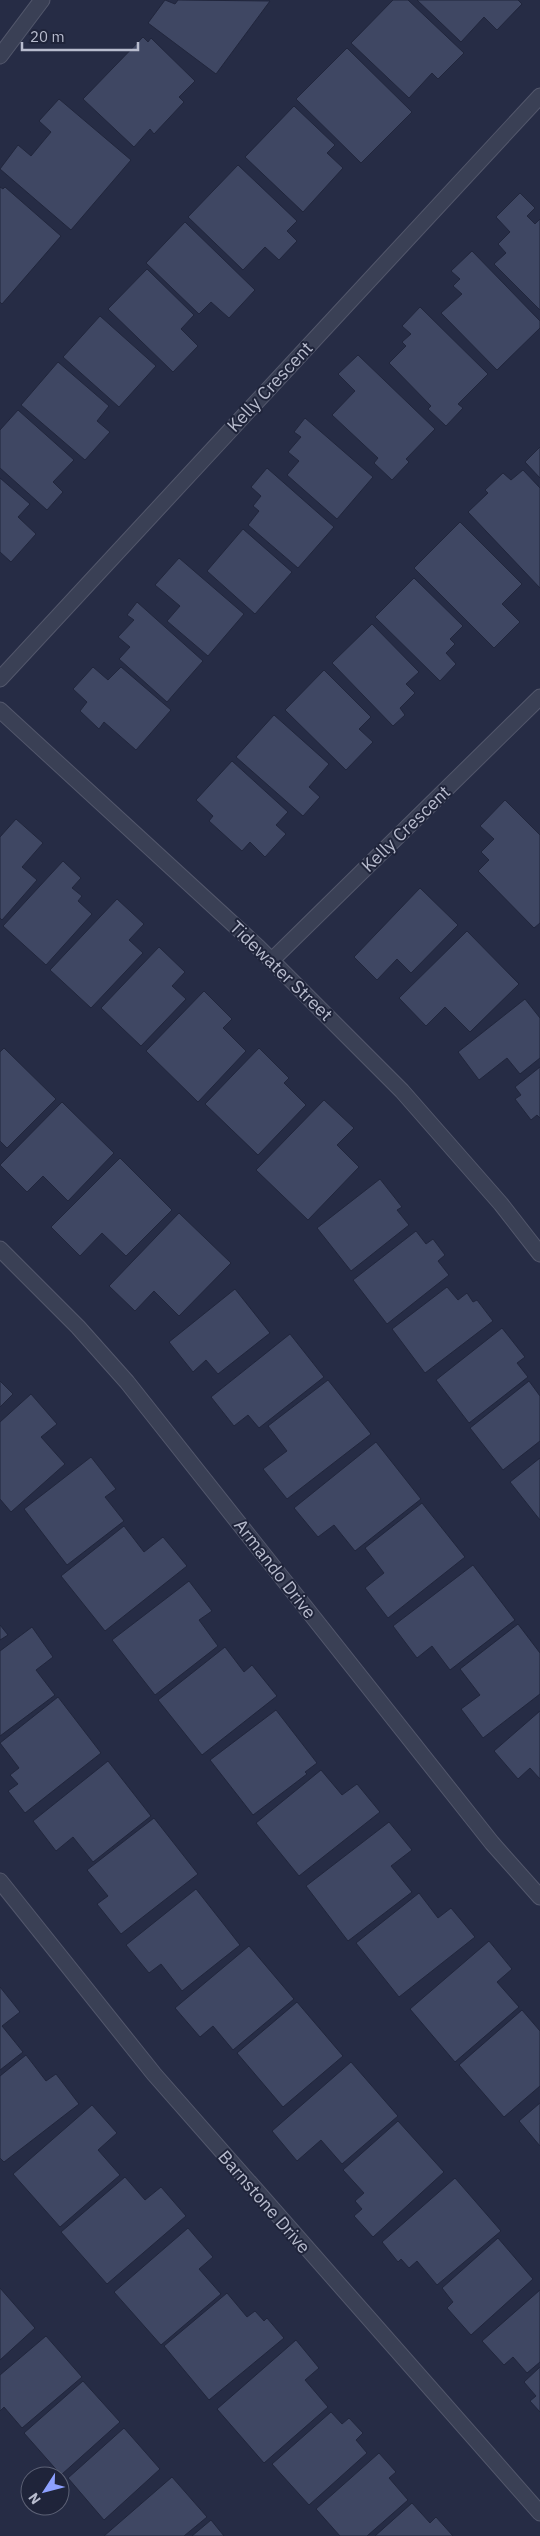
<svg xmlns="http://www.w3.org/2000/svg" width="540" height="2536" viewBox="0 0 540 2536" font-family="'IBM Plex Sans',sans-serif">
<rect width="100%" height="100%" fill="#262c45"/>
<!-- building -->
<g fill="#3f4763" stroke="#21263c">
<path d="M165,0L175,4L178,0L270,1L216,74L148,23Z"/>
<path d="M393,0H408L464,53L438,79L432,73L409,98L351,43Z"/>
<path d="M417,0H518L522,4L497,30L484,17L461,42Z"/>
<path d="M143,37L148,42L151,38L195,81L179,97L184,102L154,134L150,129L134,147L83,99Z"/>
<path d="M347,48L412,112L361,163L296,99Z"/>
<path d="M59,99L131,160L71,230L0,169L18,145L31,156L51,132L39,121Z"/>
<path d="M294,106L335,145L327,153L343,168L303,212L245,157Z"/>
<path d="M238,165L297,221L287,231L297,241L279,260L265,247L243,270L188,217Z"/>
<path d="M0,187L3,189L5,187L61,236L2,304L0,302Z"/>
<path d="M520,193L535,208L527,216L535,224L540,219V310L494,264L506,253L498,244L510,232L496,217Z"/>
<path d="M185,222L255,290L229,318L211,302L199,314L146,263Z"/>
<path d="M472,251L540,321V328L497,370L441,313L462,294L453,286L460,279L451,271Z"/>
<path d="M147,269L194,315L181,329L198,346L173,372L108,309Z"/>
<path d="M420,307L488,374L458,404L463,408L446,426L428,409L431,406L389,363L406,346L402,342L411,334L402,326Z"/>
<path d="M100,316L156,366L119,407L63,357Z"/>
<path d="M358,355L435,429L406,459L409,462L392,480L374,463L378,458L332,415L355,391L338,374Z"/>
<path d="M58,362L109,406L97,421L110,432L85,460L21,405Z"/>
<path d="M18,410L74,460L53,482L63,492L47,510L0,468V430Z"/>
<path d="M305,418L373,477L337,519L287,475L299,461L288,452L301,437L294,432Z"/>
<path d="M540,447V478L525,462Z"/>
<path d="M267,468L334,527L298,568L248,525L259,511L253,506L261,496L251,487Z"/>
<path d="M523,470L540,488V588L468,512L488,493L485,490L503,473L511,480Z"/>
<path d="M0,478L30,504L18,517L36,534L11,562L0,552Z"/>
<path d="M460,522L522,584L502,604L520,622L494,648L414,568Z"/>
<path d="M243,529L292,572L255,614L207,571Z"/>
<path d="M179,558L244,614L208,656L167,621L180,606L155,585Z"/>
<path d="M414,578L463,626L450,639L455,644L446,653L456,664L440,681L375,617Z"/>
<path d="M137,602L203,661L167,702L119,659L130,647L118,637L134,620L127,615Z"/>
<path d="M372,624L419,672L406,684L415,693L400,708L405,715L393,726L332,663Z"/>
<path d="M93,667L108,680L121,667L171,710L136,750L104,722L99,729L80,711L87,702L73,689Z"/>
<path d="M324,670L371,717L359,729L373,742L346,770L285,710Z"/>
<path d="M274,715L329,764L309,787L320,797L303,816L236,757Z"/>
<path d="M232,761L288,812L276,825L286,834L265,857L250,842L242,851L209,821L213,816L196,800Z"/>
<path d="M505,800L540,835V923L534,928L478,871L489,860L481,852L494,839L480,826Z"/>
<path d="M16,819L43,843L22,867L37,880L2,920L0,918V837Z"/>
<path d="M63,861L81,878L72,888L82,896L78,901L92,914L46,965L3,926Z"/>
<path d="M420,888L458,925L411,973L397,959L377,980L354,957Z"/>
<path d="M117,899L144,924L129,940L143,953L91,1008L50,970Z"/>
<path d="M467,931L519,984L470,1032L445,1007L426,1026L399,998Z"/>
<path d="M159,947L185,972L172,986L186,999L141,1046L101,1008Z"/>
<path d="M204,991L232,1019L223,1028L246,1051L198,1102L146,1051Z"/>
<path d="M525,999L540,1018V1058L520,1074L507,1058L479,1080L458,1052Z"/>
<path d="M4,1048L56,1099L7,1148L0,1141V1052Z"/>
<path d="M259,1048L289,1078L284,1083L306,1105L258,1155L205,1104Z"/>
<path d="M540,1067V1118L537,1115L531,1120L515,1099L521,1095L515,1087Z"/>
<path d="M324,1100L354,1128L337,1145L359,1167L308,1220L256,1170Z"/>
<path d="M62,1102L114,1153L68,1201L43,1176L27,1192L0,1165Z"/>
<path d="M120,1158L172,1210L126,1256L102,1233L80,1256L51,1227Z"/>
<path d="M380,1179L402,1207L397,1210L409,1225L351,1271L317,1228Z"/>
<path d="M179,1213L231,1263L179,1316L154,1291L135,1311L109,1286Z"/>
<path d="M416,1231L426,1244L433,1239L445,1255L438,1261L449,1275L387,1324L353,1280Z"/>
<path d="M447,1287L458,1300L467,1293L473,1302L477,1300L493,1321L425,1373L392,1329Z"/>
<path d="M235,1289L270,1333L218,1374L206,1360L193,1372L169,1342Z"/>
<path d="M502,1328L525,1357L517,1363L528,1377L469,1423L436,1380Z"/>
<path d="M290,1334L324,1377L259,1428L248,1415L234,1426L211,1397Z"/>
<path d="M328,1380L371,1434L287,1499L263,1469L287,1451L268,1426Z"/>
<path d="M0,1381L13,1394L0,1407Z"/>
<path d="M529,1381L540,1396V1441L503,1470L470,1428Z"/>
<path d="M31,1394L57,1424L41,1437L65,1464L11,1512L0,1499V1422Z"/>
<path d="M376,1442L421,1499L355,1551L334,1525L318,1537L294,1508Z"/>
<path d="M91,1457L116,1489L105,1497L124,1521L67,1565L24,1509Z"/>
<path d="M540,1458V1520L510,1482Z"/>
<path d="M422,1503L465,1557L388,1618L365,1588L384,1573L365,1548Z"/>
<path d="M124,1526L144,1552L163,1537L187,1566L105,1631L61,1576Z"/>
<path d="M473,1565L515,1620L450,1670L432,1646L417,1658L393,1626Z"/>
<path d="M189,1581L212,1611L199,1620L218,1646L155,1695L112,1640Z"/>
<path d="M518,1624L540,1653V1694L483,1738L461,1709L480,1695L460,1669Z"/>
<path d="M0,1625L8,1635L0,1640Z"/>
<path d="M32,1627L53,1657L36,1670L55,1695L0,1736V1651Z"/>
<path d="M225,1647L244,1672L252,1665L277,1696L202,1755L158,1700Z"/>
<path d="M58,1697L101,1753L25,1813L8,1791L18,1784L10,1775L19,1768L0,1743Z"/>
<path d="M276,1710L317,1763L305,1772L307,1774L253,1815L210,1760Z"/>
<path d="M540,1711V1779L530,1768L518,1779L494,1751Z"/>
<path d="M108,1761L151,1816L93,1862L73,1837L56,1851L33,1821Z"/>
<path d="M321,1770L342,1795L357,1784L380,1812L299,1876L256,1823Z"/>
<path d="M154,1818L198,1874L121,1934L97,1904L108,1896L87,1870Z"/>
<path d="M389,1822L412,1850L391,1866L412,1892L348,1941L306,1886Z"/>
<path d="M196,1889L240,1945L182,1991L161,1964L149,1973L126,1945Z"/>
<path d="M419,1893L438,1918L451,1908L475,1937L399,1997L356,1943Z"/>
<path d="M489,1941L512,1969L497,1982L519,2007L455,2062L410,2009Z"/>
<path d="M249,1946L294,1999L233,2050L213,2026L200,2037L175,2008Z"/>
<path d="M0,1987L20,2012L2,2026L23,2052L0,2070Z"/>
<path d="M297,2002L343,2056L283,2107L237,2053Z"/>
<path d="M522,2010L540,2031V2086L504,2117L459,2065Z"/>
<path d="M26,2055L46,2081L56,2074L79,2104L4,2162L0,2158V2076Z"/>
<path d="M351,2062L398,2116L342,2164L321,2140L297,2161L272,2131Z"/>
<path d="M540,2103V2146L519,2121Z"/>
<path d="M92,2105L117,2133L98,2150L120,2175L60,2227L13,2174Z"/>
<path d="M398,2121L444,2172L373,2237L354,2216L362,2209L355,2201L364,2193L343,2170Z"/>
<path d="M125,2177L145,2200L161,2187L186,2216L107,2284L61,2232Z"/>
<path d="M455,2178L501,2231L437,2285L417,2261L409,2268L401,2259L398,2262L382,2242Z"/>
<path d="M188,2228L213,2257L199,2269L221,2294L161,2345L114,2292Z"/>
<path d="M498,2238L533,2279L471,2335L447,2308L453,2302L442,2288Z"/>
<path d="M0,2288L35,2328L0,2360Z"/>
<path d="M540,2290V2362L527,2373L513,2357L504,2365L482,2341Z"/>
<path d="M227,2293L247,2317L255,2311L264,2321L267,2318L284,2338L209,2400L164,2346Z"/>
<path d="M46,2336L82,2377L22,2428L4,2407L0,2411V2375Z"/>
<path d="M296,2340L319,2368L305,2380L328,2407L264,2463L217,2409Z"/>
<path d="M540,2367V2412L530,2401L536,2396L524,2382Z"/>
<path d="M83,2381L120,2422L61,2475L24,2433Z"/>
<path d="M331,2412L342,2424L349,2418L363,2433L356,2440L367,2453L309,2505L272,2464Z"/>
<path d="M124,2428L160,2469L104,2520L68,2478Z"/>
<path d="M379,2453L396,2472L389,2478L408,2500L367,2536H340L316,2509Z"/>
<path d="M172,2477L207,2517L184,2536H104Z"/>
<path d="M412,2503L430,2523L436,2517L453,2536H375Z"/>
<path d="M211,2520L224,2536H192Z"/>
</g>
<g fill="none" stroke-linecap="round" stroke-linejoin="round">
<!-- minor casing -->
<g stroke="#53576c" stroke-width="17">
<g id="minor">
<path d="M0,56L42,0"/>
<path d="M0,679L540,96"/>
<path d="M0,710L258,947L402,1091L501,1204L540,1254"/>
<path d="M272,960L540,697"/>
<path d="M0,1249L78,1327L127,1382L492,1843L540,1897"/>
<path d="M0,1881L154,2074L540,2513"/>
</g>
</g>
<!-- minor -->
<use href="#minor" stroke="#3a4055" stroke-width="15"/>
</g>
<g text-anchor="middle" stroke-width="4" stroke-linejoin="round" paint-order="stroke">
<!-- street labels -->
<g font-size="18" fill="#b8bcce" stroke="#1f243a">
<text transform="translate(270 387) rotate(-47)" y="6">Kelly Crescent</text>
<text transform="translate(406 829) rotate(-44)" y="6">Kelly Crescent</text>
<text transform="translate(281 971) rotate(44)" y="6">Tidewater Street</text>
<text transform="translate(275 1569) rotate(52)" y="6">Armando Drive</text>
<text transform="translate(264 2202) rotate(49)" y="6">Barnstone Drive</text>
</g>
</g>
<!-- north arrow -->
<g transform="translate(45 2491) rotate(234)"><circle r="24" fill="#1f243a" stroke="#5c6175"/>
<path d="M0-4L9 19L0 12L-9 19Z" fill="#8da0ff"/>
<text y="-8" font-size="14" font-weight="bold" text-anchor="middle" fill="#b8bcce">N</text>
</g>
<!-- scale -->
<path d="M22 42v8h116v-8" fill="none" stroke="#b8bcce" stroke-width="2.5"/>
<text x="30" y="42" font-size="15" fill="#b8bcce" stroke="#1f243a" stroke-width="4" paint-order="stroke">20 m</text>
</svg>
